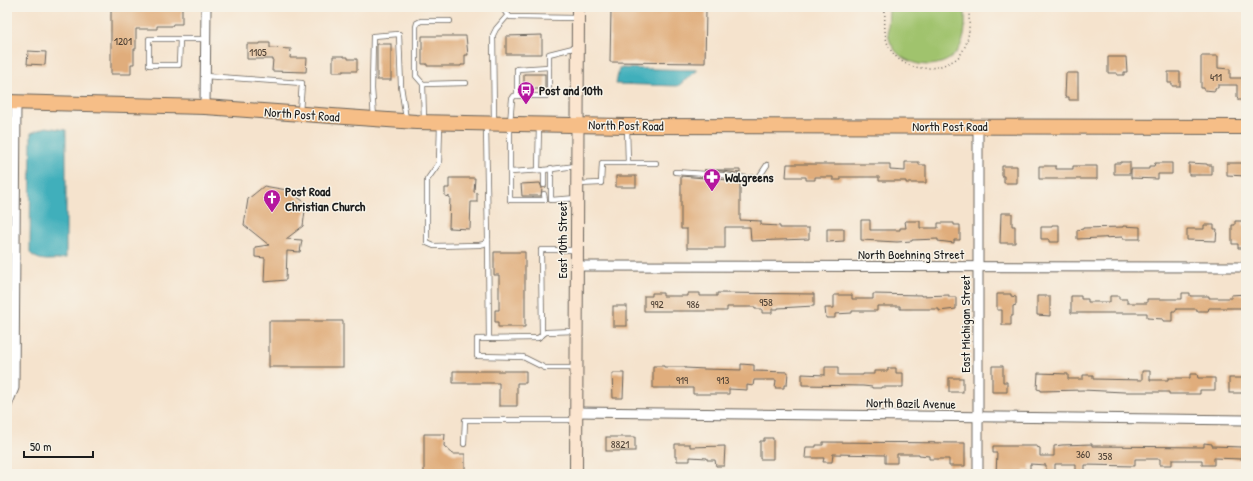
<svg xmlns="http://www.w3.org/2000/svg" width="1253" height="481" viewBox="0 0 1253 481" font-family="'Patrick Hand',sans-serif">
<rect width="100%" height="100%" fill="#f7f3e8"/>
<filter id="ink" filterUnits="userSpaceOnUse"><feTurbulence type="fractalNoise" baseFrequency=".025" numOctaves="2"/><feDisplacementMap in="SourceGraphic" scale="8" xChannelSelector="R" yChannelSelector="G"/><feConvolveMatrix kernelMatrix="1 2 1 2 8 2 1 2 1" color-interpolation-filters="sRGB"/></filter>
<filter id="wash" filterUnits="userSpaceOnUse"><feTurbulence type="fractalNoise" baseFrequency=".012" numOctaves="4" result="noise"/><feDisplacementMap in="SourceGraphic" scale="16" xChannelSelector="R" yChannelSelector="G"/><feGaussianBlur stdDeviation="0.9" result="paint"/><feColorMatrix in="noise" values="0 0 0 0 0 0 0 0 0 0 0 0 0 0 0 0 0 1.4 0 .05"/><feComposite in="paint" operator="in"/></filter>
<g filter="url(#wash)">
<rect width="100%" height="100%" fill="#f5e3cd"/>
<!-- green -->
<path fill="#a0c36d" stroke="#5e7044" d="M889,7H965C965,23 967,38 957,52C940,74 896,67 889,38C887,29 889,17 889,7Z"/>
<!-- water -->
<g fill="#40afbb" stroke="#2e666c">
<path d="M619,68L698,70L678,86L616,84Z"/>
<path d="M46,127L66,130V258C54,260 39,263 30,253L31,133Z"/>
</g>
<g id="blocks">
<!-- building -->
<g fill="#e0ad7b">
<path d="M111,7H182V24H173L172,26H157V29H136V49H134V64H131V74H111Z"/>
<path d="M611,9L706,10L705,63L610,62Z"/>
<path d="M542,35V54H506V36Z"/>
<path d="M422,36H466L468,55H465V65H461V66H427V64H422Z"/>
<path d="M260,43H270V48L291,49L290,58H307L306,72L272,71L273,59H247V44H260Z"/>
<rect x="377" y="44" width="14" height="36"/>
<path d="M28,51L46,52L45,65L27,64Z"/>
<path d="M333,56H344V57H348V59H357V71H343V72H333Z"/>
<path d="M1201,56H1218V68L1230,69V78H1246V100H1238V98L1237,97V85H1218V88H1215V91L1204,90V88H1201Z"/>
<path d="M1108,57H1126L1127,72H1124V75H1117V73H1108Z"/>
<path d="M1168,72H1180V86H1172V83H1168Z"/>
<path d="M1066,73H1078V100H1069V97H1065Z"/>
<rect x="524" y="74" width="21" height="15"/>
<path d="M905,162H919V165H926V183H906V181H879V177H841V180H833V177H815V180H806V177H786L787,164H890V170L905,171Z"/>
<path d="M1121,162H1130V174H1114V163H1121Z"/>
<path d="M1155,163H1172V174H1158V179L1131,178V169H1149V166H1154Z"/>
<path d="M1189,163L1207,164V165H1212V175H1189Z"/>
<path d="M1227,163H1244V165H1246V176L1227,175Z"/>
<path d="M1002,166H1017V183H1004V176H1002Z"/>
<path d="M1039,166H1056V169H1073V166H1097V179H1039Z"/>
<path d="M704,170H740V173L722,171Z"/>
<rect x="616" y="176" width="20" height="11"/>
<path d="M681,176L740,181V220L761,221V225L780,226V228H809V239L751,241L750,227H725V248H687V229H681Z"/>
<path d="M449,178H475L474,192L477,193V202H471L470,229L449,228L450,197L445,196V188H449Z"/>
<path d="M540,183L542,188L541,196H522L521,184Z"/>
<path d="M264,186L287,190L306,203L303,226L286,239L302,240L300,252L287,251L286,280L264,282L265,258L255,257V247L269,245L244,225L248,199Z"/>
<path d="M1001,213H1012V226H1015V243H1000Z"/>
<path d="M861,220H870V230H900V228H906L905,221H920V228H938V223H954V225H960V240H954V243L938,241V239L912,240V241L897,242L861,240Z"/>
<path d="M1235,221H1243V225H1246V248H1238V244H1232V225H1235Z"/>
<path d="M1052,225H1059V242H1049V239H1041V227H1052Z"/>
<path d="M1204,225H1214V229H1217L1216,241L1187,240V229H1204Z"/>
<path d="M1123,226L1140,227V239H1123V237L1077,239V230L1083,229V228L1123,227Z"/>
<path d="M827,229H844V241L827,242Z"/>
<path d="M494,252H525V327H498V322H495V310H499V275H494Z"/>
<path d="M652,293H663V296H688V293H700V296H717V293L814,294V306L778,308V309H772V313H762V309H755V307H727V311H644V296H652Z"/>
<path d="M1182,293H1190V296H1209V298H1231V295L1246,294V308H1209L1208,311H1197V309H1176V311H1172V321H1163V319L1147,318V313H1071V296H1081V299H1088V302H1110V296H1119V299H1127V303H1147V299H1182Z"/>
<path d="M873,294L921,295V296L949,295V297H956V309L939,311V309H900V306H877V311H852V313L835,314V318H826L825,308H834V295H852V299H873Z"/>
<path d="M997,294H1011V296L1016,297V305L1013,306V316H1011V325H1002V310H997Z"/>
<path d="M1037,296H1050V316L1037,315Z"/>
<rect x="613" y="306" width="14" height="20"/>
<rect x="269" y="321" width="74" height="46"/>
<path d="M741,364L754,365V371L788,372L787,385H784V388H775L776,380H754L753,386L747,385V390L729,389V394H693V388H653V366H664V367H685V368L705,369L741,370Z"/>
<path d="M992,366H1003V382H1007V392H992Z"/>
<path d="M825,367H838V375H863V374H874V371H888V368H896V373H903V387H881V388H872V387L863,386L802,385V374L825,375Z"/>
<path d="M453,371H526V383H517V406H499V383H453Z"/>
<path d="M1142,371H1150V380H1168V378H1190V374H1197L1198,378H1215V390H1200V394H1169V392H1124L1083,390L1041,391V390L1037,389L1038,373L1068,374V379H1083V375H1093V379L1142,380Z"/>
<path d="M612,373H624L623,398H613Z"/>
<rect x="949" y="378" width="14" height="14"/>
<rect x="1229" y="378" width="17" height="15"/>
<path d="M424,434H445L444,446L453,454H465V474H424Z"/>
<rect x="606" y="437" width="29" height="14"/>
<path d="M764,438H773V459H760V441H764Z"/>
<path d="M823,442L965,443V466H949V459H929V456L919,455V454H897V463H885V455L833,454L832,462H823L824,458H805L806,447H816V445H823Z"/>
<path d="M1204,443L1212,444V446L1242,447L1241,459L1214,458V465H1202V460H1172V465H1160V459H1135V466L1085,465V474H1076V464H1055V473H1046V465L1030,464V470L1024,469V474H996L997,453H993V446H1037V447L1040,448V456H1054V446L1062,445L1092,444V446L1204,447Z"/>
<path d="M675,444H690V447L725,446L724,466H716L715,460H707V458L690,457V461H677V457H675Z"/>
</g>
</g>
</g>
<g filter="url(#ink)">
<use href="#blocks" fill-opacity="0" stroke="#68625a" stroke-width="1"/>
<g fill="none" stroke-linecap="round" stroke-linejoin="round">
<!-- lane casing -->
<g stroke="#68625a" stroke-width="6">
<g id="lane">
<path d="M502,7L506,13L510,17L577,18"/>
<path d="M180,39L179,65H149V39H206"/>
<path d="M205,76L302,83L300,112"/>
<path d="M423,84L466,83"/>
<path d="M517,96V69L549,67"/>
<path d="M374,118L372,89L373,36L399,34L401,86L406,119"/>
<path d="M424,120L423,84L416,76V27L417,23L421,21H450"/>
<path d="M494,122L493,35L496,29L508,15"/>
<path d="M440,124L439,163L427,180V243L434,246L479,245L484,244L488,239L486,126"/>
<path d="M627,127L628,163"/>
<path d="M551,168V200L577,198"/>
<path d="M538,170L539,126"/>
<path d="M544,170V185"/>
<path d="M510,172L544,170L576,166"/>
<path d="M675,172L722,175L748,178L759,177L767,165"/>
<path d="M578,184L601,183L602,163H656"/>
<path d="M544,194L545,200H510V123L512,99L514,96H549V54L577,47"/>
<path d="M488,239L489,339"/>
<path d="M542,335L541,250H576"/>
<path d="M576,368H545L523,357L477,356V339L538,338L546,332L576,331"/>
<path d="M464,444L465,420H576"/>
</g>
</g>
<!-- street casing -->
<g stroke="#68625a" stroke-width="11">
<g id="street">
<path d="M205,107L206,7"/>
<path d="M576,266L1246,267"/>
<path d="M7,405L14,388L16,102"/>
<path d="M576,412L1246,420"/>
<path d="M978,474V126"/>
</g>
</g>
<!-- secondary casing -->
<g stroke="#68625a" stroke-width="14">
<path id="secondary" d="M576,474L578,7"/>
</g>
<!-- primary casing -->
<g stroke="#68625a" stroke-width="16">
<path id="primary" d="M7,102L205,107L416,122L627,126L1246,127"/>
</g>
<!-- path -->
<path stroke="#68625a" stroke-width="1.5" stroke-dasharray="1 3" stroke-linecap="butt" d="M885,7C885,20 883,34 889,47C900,69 928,73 948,63C954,61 959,58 962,52C971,38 969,23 969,7"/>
<!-- lane -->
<use href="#lane" stroke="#fff" stroke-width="4.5"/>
<!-- street -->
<use href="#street" stroke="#fff" stroke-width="9"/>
<!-- secondary -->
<use href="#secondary" stroke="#fbe5cf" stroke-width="12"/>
<!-- primary -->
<use href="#primary" stroke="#f6be87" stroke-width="14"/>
</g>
</g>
<!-- icons -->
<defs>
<g id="bus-pin" transform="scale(0.9)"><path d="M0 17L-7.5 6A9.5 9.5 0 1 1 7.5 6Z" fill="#b5179e" stroke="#f7f3e8"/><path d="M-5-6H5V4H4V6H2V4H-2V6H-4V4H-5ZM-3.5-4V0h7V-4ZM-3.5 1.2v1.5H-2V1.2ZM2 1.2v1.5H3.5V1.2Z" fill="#fff"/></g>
<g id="pharmacy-pin" transform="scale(0.9)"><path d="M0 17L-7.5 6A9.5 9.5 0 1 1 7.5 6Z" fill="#b5179e" stroke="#f7f3e8"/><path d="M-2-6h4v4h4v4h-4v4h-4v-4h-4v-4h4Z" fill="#fff"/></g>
<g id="church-pin" transform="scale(0.9)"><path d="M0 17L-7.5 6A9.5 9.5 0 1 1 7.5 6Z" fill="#b5179e" stroke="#f7f3e8"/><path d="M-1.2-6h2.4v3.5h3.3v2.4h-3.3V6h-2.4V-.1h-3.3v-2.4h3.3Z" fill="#fff"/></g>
</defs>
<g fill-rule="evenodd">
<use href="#bus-pin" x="526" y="90"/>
<use href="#pharmacy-pin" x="712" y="177"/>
<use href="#church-pin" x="272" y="198"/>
</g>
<g text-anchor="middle" stroke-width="3" stroke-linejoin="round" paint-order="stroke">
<!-- number labels -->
<g font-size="11" fill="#4d4034">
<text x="123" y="45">1201</text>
<text x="258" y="56">1105</text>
<text x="1216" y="81">411</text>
<text x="766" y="306">958</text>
<text x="657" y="308">992</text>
<text x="693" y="308">986</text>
<text x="682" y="384">919</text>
<text x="723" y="384">913</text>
<text x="620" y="448">8821</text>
<text x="1083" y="458">360</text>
<text x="1105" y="460">358</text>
</g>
<!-- poi labels -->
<g font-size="13" font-weight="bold" fill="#1c1c1c" stroke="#f7f3e8" text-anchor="start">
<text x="539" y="95">Post and 10th</text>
<text x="725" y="182">Walgreens</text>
<text x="285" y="196">Post Road<tspan x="285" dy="15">Christian Church</tspan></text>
</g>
<!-- street labels -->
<g font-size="13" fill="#1c1c1c" stroke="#f7f3e8">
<text transform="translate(302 114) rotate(4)" y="5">North Post Road</text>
<text transform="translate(626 125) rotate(1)" y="5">North Post Road</text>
<text x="950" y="131">North Post Road</text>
<text transform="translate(562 240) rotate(-90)" y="5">East 10th Street</text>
<text x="911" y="259">North Boehning Street</text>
<text transform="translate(965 324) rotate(-90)" y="5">East Michigan Street</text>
<text transform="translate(911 403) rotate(1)" y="5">North Bazil Avenue</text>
</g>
</g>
<!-- margin -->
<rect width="1253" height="481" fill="none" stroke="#f7f3e8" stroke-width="24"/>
<!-- scale -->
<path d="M24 451v6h69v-6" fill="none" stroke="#1c1c1c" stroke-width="2"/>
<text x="30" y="451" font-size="12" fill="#1c1c1c" stroke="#f7f3e8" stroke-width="3" paint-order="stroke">50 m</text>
</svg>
